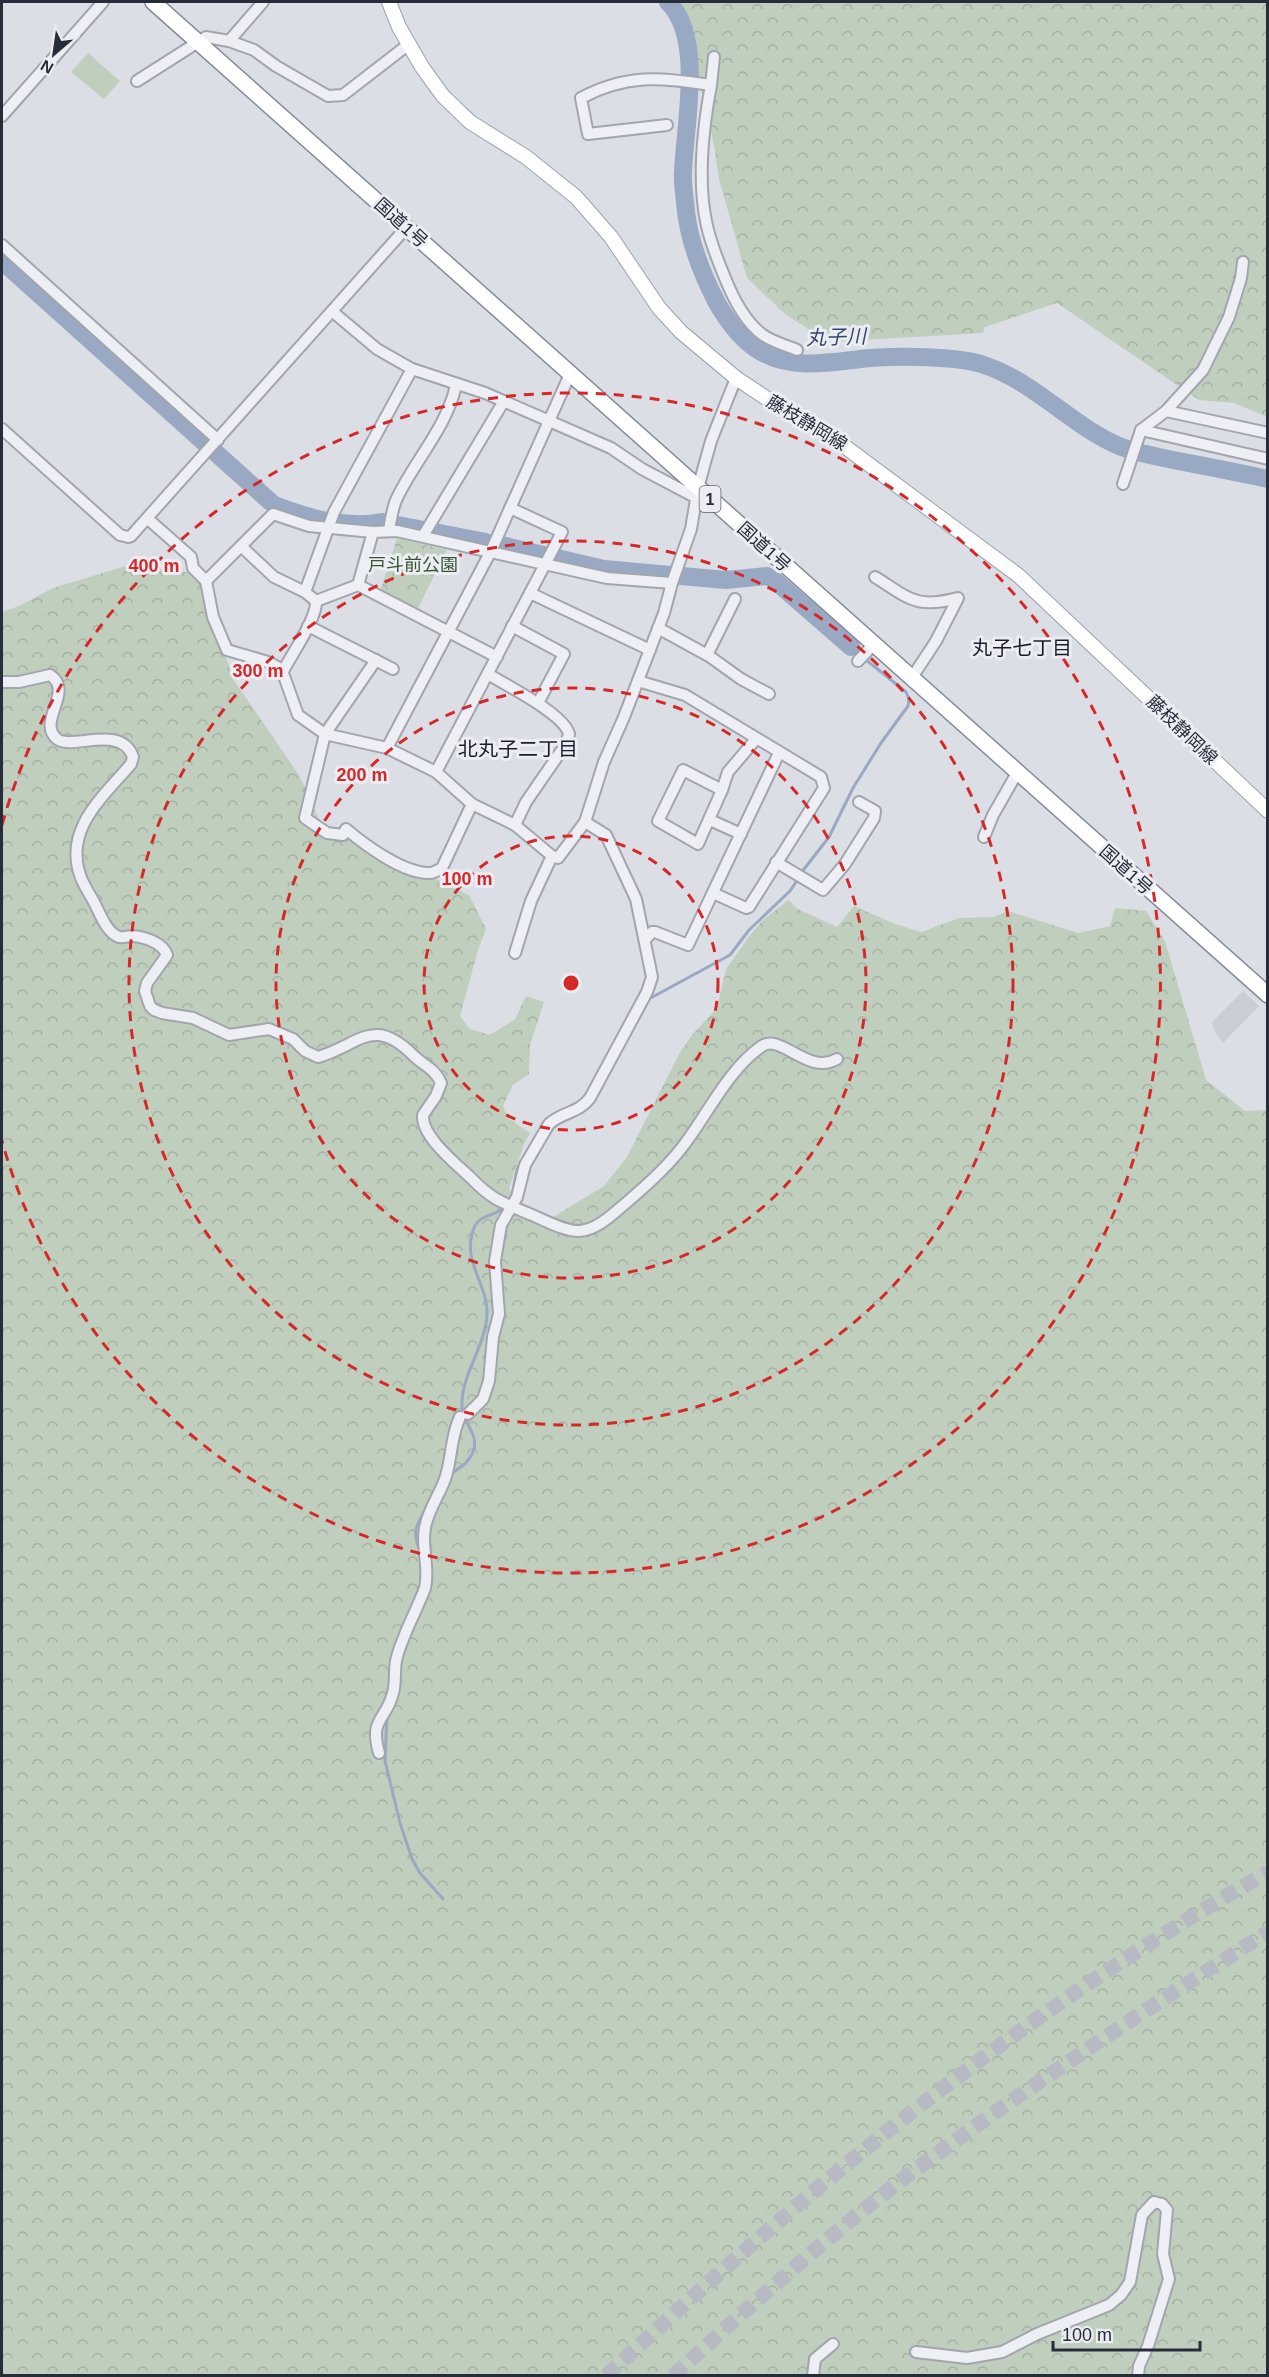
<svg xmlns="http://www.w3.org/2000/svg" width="1269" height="2377" viewBox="0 0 1269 2377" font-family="Arial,'Noto Sans JP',sans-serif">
<defs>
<pattern id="forest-crowns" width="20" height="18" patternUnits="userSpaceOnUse" patternTransform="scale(1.5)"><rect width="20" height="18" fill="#c0cebe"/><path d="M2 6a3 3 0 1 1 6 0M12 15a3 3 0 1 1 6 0" fill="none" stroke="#a5b1a4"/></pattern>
</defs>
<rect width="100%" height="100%" fill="#dcdee5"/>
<!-- built -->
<path fill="#cacdd6" d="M1243,991L1259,1006L1223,1043L1215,1032L1212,1022Z"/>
<!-- grass -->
<path fill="#c0cebe" d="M88,53L120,81L104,99L71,72Z"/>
<!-- forest -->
<g fill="url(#forest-crowns)">
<path d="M681,2H1267V417L1234,403L1199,400L1057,303L985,327L983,333L828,342L785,314L747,278L719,179L714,145Z"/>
<path d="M397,538L447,550L417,610L380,592Z"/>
<path d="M129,565L194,573L202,582L233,679L299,775L328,839L351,840L396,870L434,878L469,895L486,929L478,950L460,1016L470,1029L490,1035L515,1019L526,996L544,1002L530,1045L529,1074L513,1085L503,1106L507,1117L530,1133L524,1144L509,1189C520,1207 534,1210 553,1217L604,1186L627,1157L679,1054L692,1035L717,1008L726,969L751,934L763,920L788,900L798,909L837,927L854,906L895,924L921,932L959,918L993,917L1008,911L1078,933L1110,926L1115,908L1146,911L1165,941L1206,1080L1245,1111L1267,1110V2375H2V612L19,606L53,588Z"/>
</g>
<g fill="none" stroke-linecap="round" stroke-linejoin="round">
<!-- stream -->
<g stroke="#99a8c3" stroke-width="3">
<path d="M851,647L860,655"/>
<path d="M801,873L829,837L853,788L881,743L908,706L909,699L906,692L865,659"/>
<path d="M647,1000L730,955L749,930L790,891L798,879"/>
<path d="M512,1195L517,1170L521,1161"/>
<path d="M449,1475C459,1468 470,1463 474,1449C478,1432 462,1423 462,1406C461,1374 486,1346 487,1314C488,1286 464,1263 472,1234C477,1211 495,1219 505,1206"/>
<path d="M421,1553C412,1533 415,1528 425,1510"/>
<path d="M387,1714L385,1761L400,1823L412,1859L420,1873L443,1899"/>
</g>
<!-- river -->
<g stroke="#99a8c3" stroke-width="18">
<path d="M668,2C704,37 685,124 683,171C682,184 685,198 686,212C690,244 702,274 717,303C728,322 742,342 763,353C796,371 836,361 871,358C900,356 955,356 981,364C1033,380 1070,425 1119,446C1136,453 1155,456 1173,460C1204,466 1236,472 1268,479"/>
<path d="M2,261L274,505C308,518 345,529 382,522L486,542"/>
<path d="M501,545L604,569L726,580L767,576L773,579L851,647"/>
</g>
<!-- highway-tunnel -->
<g stroke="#b8bac3" stroke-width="15" stroke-dasharray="15 8" stroke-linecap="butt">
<path d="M606,2376C692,2297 778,2219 869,2146C994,2045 1127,1952 1268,1872"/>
<path d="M673,2376C749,2307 825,2238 907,2176C1024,2089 1145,2010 1268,1932"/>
</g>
<!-- minor casing -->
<g stroke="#a2a5ae" stroke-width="14">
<g id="minor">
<path d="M229,41L263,2"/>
<path d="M137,81L206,37L229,41L254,50L276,66L328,96L343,95L409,44"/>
<path d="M711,85C703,128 697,183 707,226C711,244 718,261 725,278C733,298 745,322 763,335C773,342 785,345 797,350"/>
<path d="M2,116L103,2"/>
<path d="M667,125L588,134L581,98C629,73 660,78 711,85L714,57"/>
<path d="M2,245L218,440"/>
<path d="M333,312L377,349L412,369L485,393L611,448L642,469L697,498"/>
<path d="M1166,411L1268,433"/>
<path d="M2,429L120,535L128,537L131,536L406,228"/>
<path d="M1141,430L1268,459"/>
<path d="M1123,484L1141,430L1166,411L1203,370L1229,317L1241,278L1243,262"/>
<path d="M148,519L191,557L193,568L206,581L213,617L227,650L268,662L279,668L284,676L298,715L325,734L387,748L436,772L472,804L515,825L552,856L558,858L585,822L604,762L624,717L664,613L672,583L691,529L698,488L711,441L736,378"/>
<path d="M389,530C391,520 392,508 397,498C415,460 447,427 456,385"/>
<path d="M423,536L504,401"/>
<path d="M242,547L274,577L305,592L316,601C317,619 291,655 282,673"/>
<path d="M875,577C910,599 916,609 958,598L936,641L911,679"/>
<path d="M206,581L273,514L309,526L373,532L397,531L607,578L672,583"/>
<path d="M358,585L373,532"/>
<path d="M305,592L334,512L412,369"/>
<path d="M530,593L650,650"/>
<path d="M316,601L358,585L497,657"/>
<path d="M308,626L393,669"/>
<path d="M512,626L564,654L538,703"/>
<path d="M658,628L709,656L741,679L769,694"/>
<path d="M707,655L735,599"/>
<path d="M376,660L325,734L305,818L327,833L343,835L346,829C365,845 404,874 430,873C434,873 438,870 442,868L472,804"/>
<path d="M858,661L873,645"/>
<path d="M488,674C506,685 564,714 569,734L566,744L526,802L515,825"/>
<path d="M638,681L685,695L821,777L824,788L749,907L746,908L713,893"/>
<path d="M2,682H19L50,675C75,691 36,722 57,739C71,751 121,723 133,757L131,764C104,796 64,828 80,875C83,885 90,894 95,904C100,914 107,933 119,937C123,938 128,936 133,936C145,937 163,943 167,955L147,983L145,991L150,1006L154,1010L162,1013L193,1018L229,1035L269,1029L293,1039L305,1051L318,1057C360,1045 373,1014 415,1057C425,1066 435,1069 441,1083L436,1096L423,1115C421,1136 456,1164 471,1178C493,1201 504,1203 532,1215C546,1221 564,1231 579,1231C597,1230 613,1214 626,1203C648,1184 672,1163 689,1138C710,1109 731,1067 762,1046C781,1033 808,1076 837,1059"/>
<path d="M387,748L491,551L570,374"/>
<path d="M683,770L722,790L698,844L658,821Z"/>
<path d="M436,772L562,532L510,508"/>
<path d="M722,790L728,772L756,739"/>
<path d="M710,820L741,834"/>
<path d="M984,837L993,815L1017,773"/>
<path d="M776,862L823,890L845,864L874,818L875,811L859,802"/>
<path d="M645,940L652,932H655L688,945L779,753"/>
<path d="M515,953L531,901L552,856"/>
<path d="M468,1414L483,1399L489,1381L493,1337L499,1314L495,1261L501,1225L517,1197L525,1165L549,1124C562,1112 579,1113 590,1098L647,992L652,977L636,899L606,835L585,822"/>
<path d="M379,1753C369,1718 386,1721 393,1693C396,1683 394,1672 396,1661C400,1640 417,1610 425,1588C430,1568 421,1548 425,1528C428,1509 441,1493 446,1476C452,1456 451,1435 460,1417"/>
<path d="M916,2352L967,2358L1002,2352L1037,2334L1109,2305L1121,2295L1130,2282L1142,2215L1154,2202L1162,2204L1167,2210L1163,2254L1169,2279L1148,2346L1139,2366L1138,2376"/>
<path d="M813,2376L815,2359L833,2344"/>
</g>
</g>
<!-- major casing -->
<g stroke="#9ca2b0" stroke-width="16">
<path id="major" d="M389,2L399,27L422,67L443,96L470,122L526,157L576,197L611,237L659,308L681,332L736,378L781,408L832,437L1019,576L1268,811"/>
</g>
<!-- highway casing -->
<g stroke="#858a9a" stroke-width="18">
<path id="highway" d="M153,2L1268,995"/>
</g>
<!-- minor -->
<use href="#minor" stroke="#eeeff4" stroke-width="10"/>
<!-- major -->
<use href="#major" stroke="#fff" stroke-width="14"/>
<!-- highway -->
<use href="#highway" stroke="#fff" stroke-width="15"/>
</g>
<!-- distance rings -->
<g fill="none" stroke="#d62828" stroke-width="3" stroke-dasharray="10 8">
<circle cx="571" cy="983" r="147"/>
<circle cx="571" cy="983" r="295"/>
<circle cx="571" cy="983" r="442"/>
<path d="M2 825A590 590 0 1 1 2 1141"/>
</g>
<g text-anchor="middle" stroke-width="6" stroke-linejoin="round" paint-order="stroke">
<!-- shield labels -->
<rect fill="#ebedf3" stroke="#626672" stroke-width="1.5" x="699.5" y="486" width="21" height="26" rx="4.5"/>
<g font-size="16" font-weight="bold" fill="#272c3a">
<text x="710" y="505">1</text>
</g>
<!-- street labels -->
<g font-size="18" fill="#272c3a" stroke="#ebedf3">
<text transform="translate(401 223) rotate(42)" y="6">国道1号</text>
<text transform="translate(807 423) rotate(31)" y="6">藤枝静岡線</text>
<text transform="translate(764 547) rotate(42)" y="6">国道1号</text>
<text transform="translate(1182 730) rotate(44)" y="6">藤枝静岡線</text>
<text transform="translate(1126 870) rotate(42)" y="6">国道1号</text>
</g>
<!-- park labels -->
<g font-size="18" fill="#375535" stroke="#ebedf3">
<text x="413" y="571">戸斗前公園</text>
</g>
<!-- water labels -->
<g font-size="20" font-style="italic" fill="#34466b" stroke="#ebedf3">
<text transform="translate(836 337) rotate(-2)" y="7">丸子川</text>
</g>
<!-- neighbourhood labels -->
<g font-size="20" fill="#191d2b" stroke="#ebedf3">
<text x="1022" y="655">丸子七丁目</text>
<text x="518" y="756">北丸子二丁目</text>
</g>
</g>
<circle cx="571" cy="983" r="9" fill="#d62828" stroke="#ebedf3" stroke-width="3"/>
<g font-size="18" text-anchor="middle" font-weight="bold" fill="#d62828" stroke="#ebedf3" stroke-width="6" stroke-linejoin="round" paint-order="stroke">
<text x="154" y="572">400 m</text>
<text x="258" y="677">300 m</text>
<text x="362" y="781">200 m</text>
<text x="467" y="885">100 m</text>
</g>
<!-- border -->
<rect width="1269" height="2377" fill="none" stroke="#272c3a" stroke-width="6"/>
<!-- north arrow -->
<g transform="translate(54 54) rotate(209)" stroke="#ebedf3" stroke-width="4.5" paint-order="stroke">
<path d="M0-4.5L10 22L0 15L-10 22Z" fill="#272c3a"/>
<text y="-9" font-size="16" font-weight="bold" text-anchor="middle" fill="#272c3a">N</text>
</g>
<!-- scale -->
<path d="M1053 2341v9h147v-9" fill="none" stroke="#272c3a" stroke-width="3"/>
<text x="1062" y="2341" font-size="18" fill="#272c3a" stroke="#ebedf3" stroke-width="4.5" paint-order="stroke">100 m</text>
</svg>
